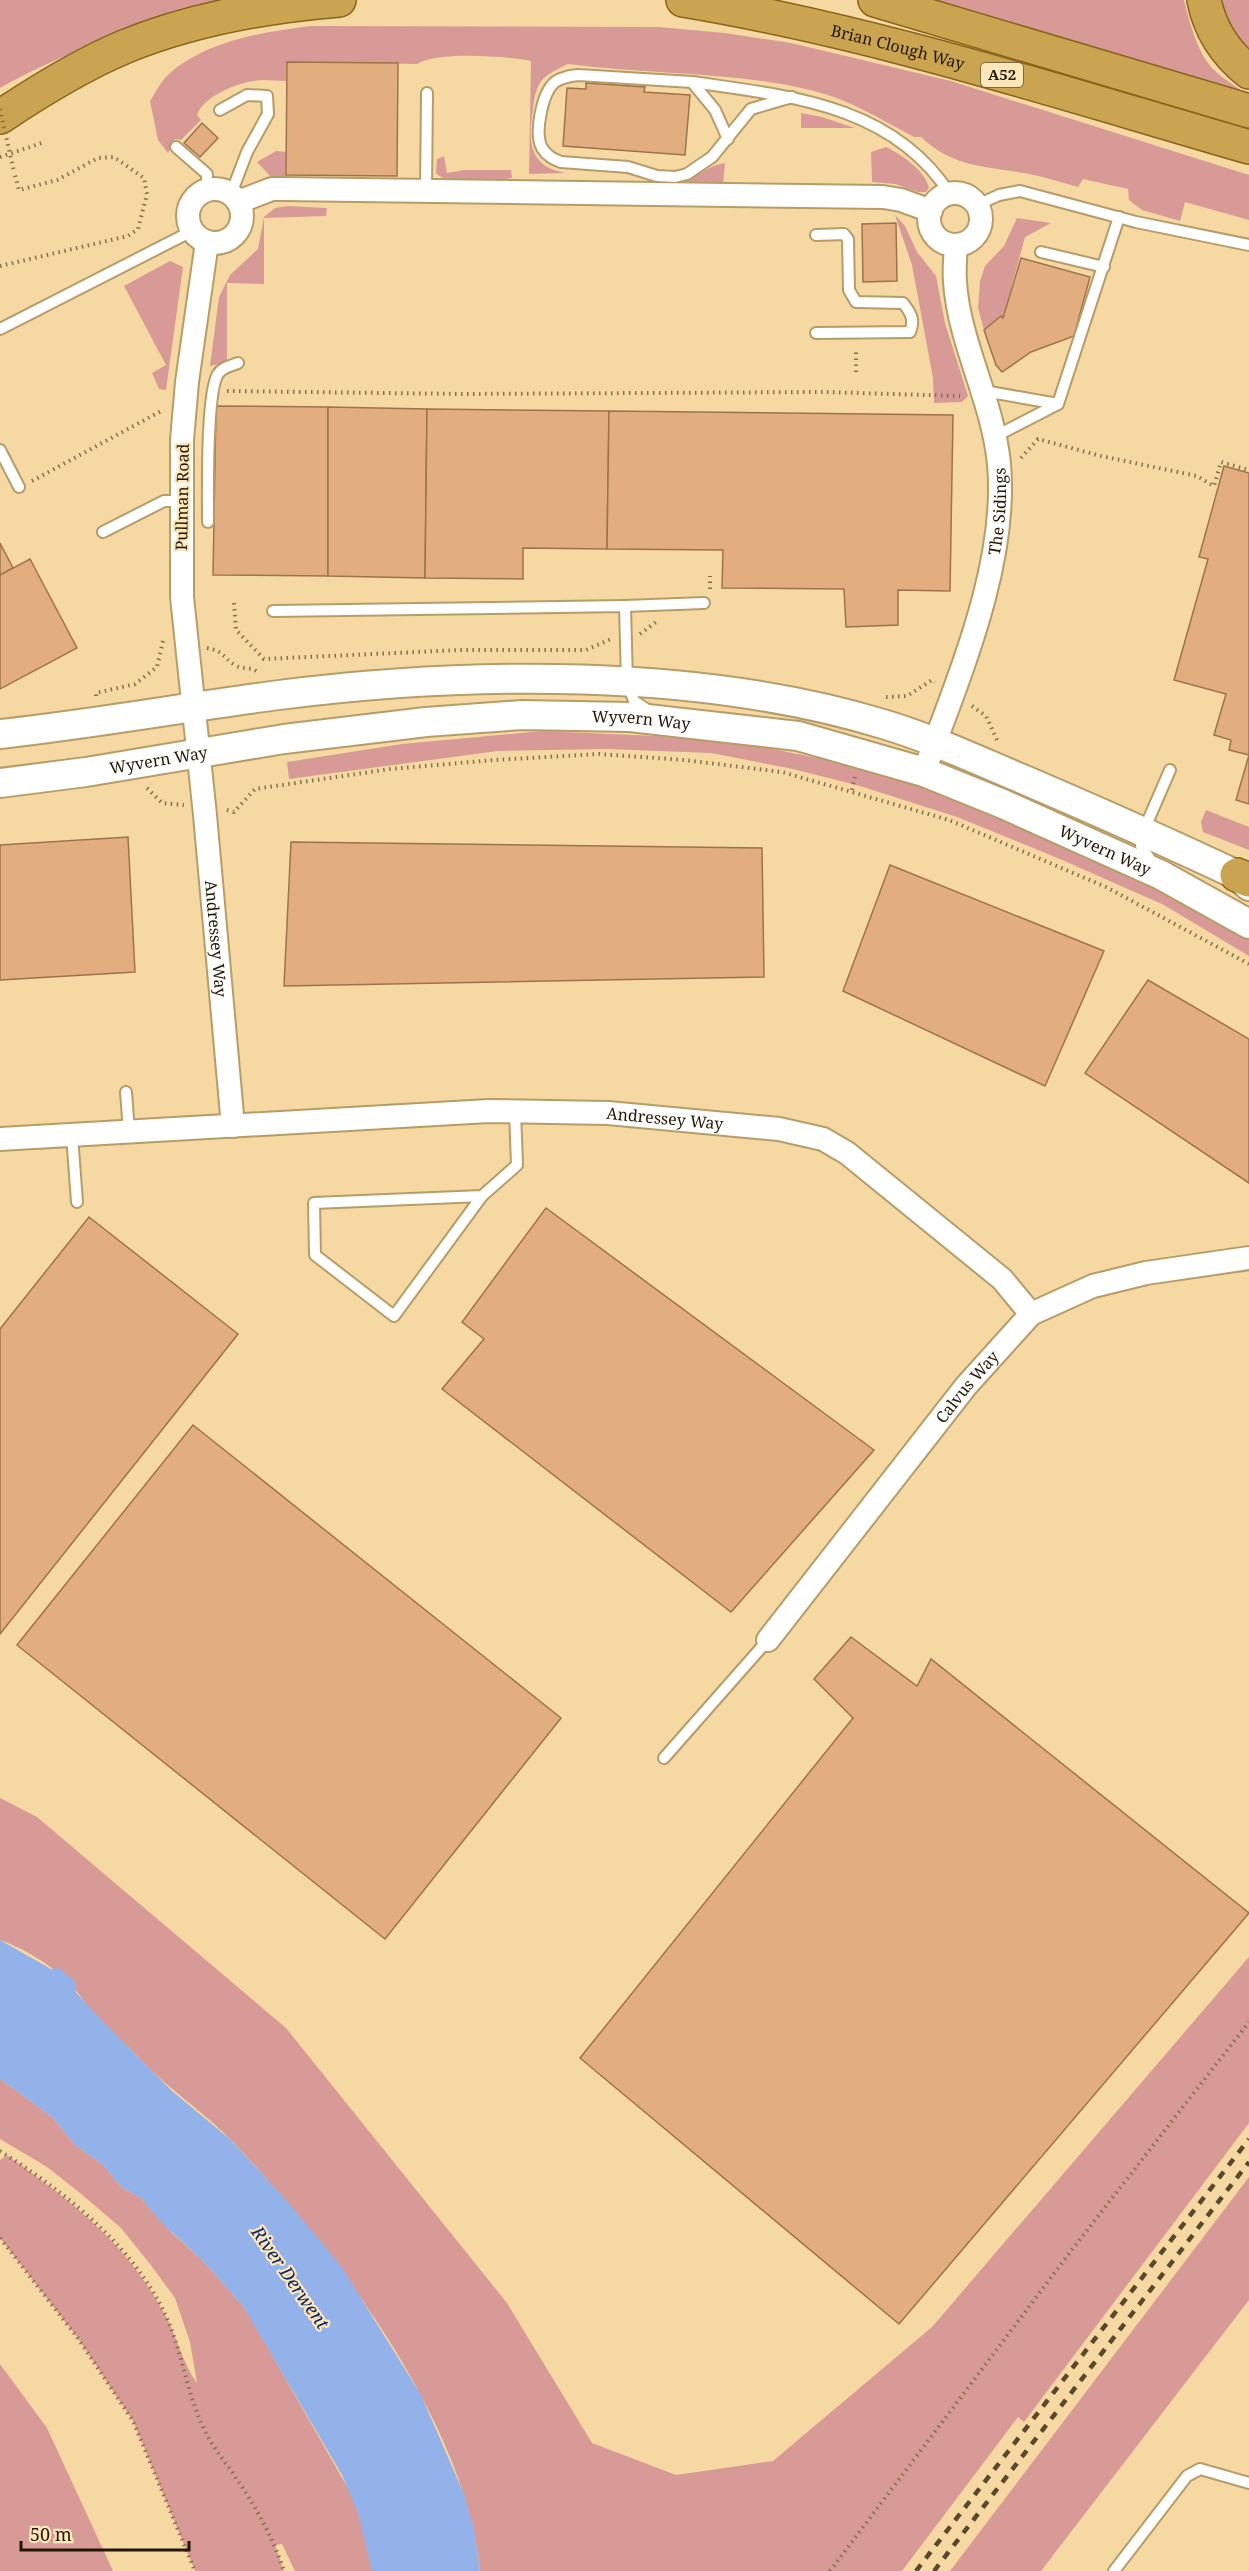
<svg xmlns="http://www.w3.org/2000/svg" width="1249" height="2571" viewBox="0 0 1249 2571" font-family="'Noto Serif',serif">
<rect width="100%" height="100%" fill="#f6d8a2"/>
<!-- green -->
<g fill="#d89a97">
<path d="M0,0H227C149,25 72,47 0,88Z"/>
<path d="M926,0H1184C1190,23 1197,53 1214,70C1224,80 1238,87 1249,96Z"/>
<path d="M1214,0H1249V61Z"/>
<path d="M311,26L659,27L725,33L791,43L951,81L1249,175V220L1185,202L1180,221L1142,210L1129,200L1128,189L1083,179L1078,187C1060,182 1042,176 1024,173C983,166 953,167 921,137H914C882,120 850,100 814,91C734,71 649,75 568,64C560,68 550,72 543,79C536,86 534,99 533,109C528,141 528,166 565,173L529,174L531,61C506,56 437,51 417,64L287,62L286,81C276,81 263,79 253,81C235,84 203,97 197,115L201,120L181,140L175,139L168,153L158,140L150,101C156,92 161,81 169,74C206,41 263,32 311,26Z"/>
<path d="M801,113L822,117L855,128H801Z"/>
<path d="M886,147C902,155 925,170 929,188L926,192H918L895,184L872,182L871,152Z"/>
<path d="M276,151L286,152V179L271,177L257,162Z"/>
<path d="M444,156L447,173L464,170H511L512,178C493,181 450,188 436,173L437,159Z"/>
<path d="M725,163L723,185H690L684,182C699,176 709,165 725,163Z"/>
<path d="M288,206L327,208L326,216L264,218V284L227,283V362L210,366L219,297L230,275L258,249L264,217L275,208Z"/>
<path d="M895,215L905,226L917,252L936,276L945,323L968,396L962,402L934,403L933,378L912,265Z"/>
<path d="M1017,218L1051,223L1025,237L1003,318L1000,316L984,330L978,308L980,281L985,266L1004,246Z"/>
<path d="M170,261L183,267L166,390L159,389L152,373L166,365L124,286Z"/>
<path d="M542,731L701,738L763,747L842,763L922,787L1018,823L1106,860L1249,937V956L1164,905L1060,859L957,817L860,786L793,769L711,753L607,749L498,751L289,779L287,762L402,744Z"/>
<path d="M1206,810L1249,827V850L1203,832L1201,822Z"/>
<path d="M0,1798L37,1817L286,2028L507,2303L592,2443L676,2475L773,2461L932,2327L1249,1957V2123L1024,2422L1018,2417L902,2571H480C466,2422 333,2247 232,2141C207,2115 176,2094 150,2069C131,2049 111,2030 92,2011C85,2003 79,1993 72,1986C55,1967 25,1949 0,1940Z"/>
<path d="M0,2079L52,2117L75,2145L103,2165L121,2187L141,2198L171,2232L203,2261L243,2306L256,2327L353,2497L369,2549L372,2571H295L282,2544L275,2545L284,2571H195L133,2421L77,2337L0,2238V2160L7,2155C72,2202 124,2240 164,2313C177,2335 182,2363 197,2383L190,2342L175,2298L150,2264L121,2228L80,2193L47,2167L0,2139Z"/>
<path d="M1249,2177V2300L1041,2571H950Z"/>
<path d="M0,2364L47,2428L113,2571H0Z"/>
</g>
<!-- water -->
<path fill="#94b2ea" d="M0,1940L51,1969L58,1968L75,1981L76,1992L90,2008L172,2091L231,2140L287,2201L341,2266L421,2395L464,2494L475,2534L480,2571H372L358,2513L342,2475L243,2306L203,2261L163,2224L141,2198L121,2187L103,2165L75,2145L52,2117L0,2079Z"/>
<!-- building -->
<g fill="#e3ae7f" stroke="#9e734b" stroke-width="1.5">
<path d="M287,62L398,63L397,176L286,175Z"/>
<path d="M586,83L645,87L644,92L690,95L685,155L563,146L567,88L586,89Z"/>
<path d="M202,123L218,138L200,157L184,143Z"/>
<path d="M896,223L897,281L863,282L862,224Z"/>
<path d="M1021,258L1090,277L1074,336L1031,352L1002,372L996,365L984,330L1001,316L1003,318Z"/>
<path d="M216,406L328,407V576L213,575Z"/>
<path d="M328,407L427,409L425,578L328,576Z"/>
<path d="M427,409L609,411L607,549L523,548V579L425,578Z"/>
<path d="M609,411L953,415L950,591L898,590V625L846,627L844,589L722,588L723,550L607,549Z"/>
<path d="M1224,466L1249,473V804L1236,800L1249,755L1229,750L1231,740L1214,735L1226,694L1174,680L1208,559L1199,557Z"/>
<path d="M0,543L13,568L0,575Z"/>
<path d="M30,559L77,648L0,689V575Z"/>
<path d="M128,837L135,972L0,980V845Z"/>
<path d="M291,842L762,848L764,977L284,986Z"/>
<path d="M890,865L1104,951L1045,1086L843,991Z"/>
<path d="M1148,980L1249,1039V1183L1085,1073Z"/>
<path d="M546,1208L874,1450L731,1612L442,1389L484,1339L462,1322Z"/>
<path d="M89,1217L238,1334L0,1634V1329Z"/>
<path d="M193,1425L561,1718L385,1939L17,1645Z"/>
<path d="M851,1637L917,1686L931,1659L1249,1913L899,2324L580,2058L853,1718L814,1679Z"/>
</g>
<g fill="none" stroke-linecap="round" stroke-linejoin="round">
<!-- service casing -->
<g stroke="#b89c68" stroke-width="14">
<g id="service">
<path d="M692,82C788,96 892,104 950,194"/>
<path d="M220,110L247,95L267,96L268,114L247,152L231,194"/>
<path d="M728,139L715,110L692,82L578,75C570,76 562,77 555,82C542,93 534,133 542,148C547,156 553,159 561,162L628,167L657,176L675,177L687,174L712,157L751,109L792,97"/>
<path d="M176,147L207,174V190"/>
<path d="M426,191L427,93"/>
<path d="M977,205L999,195L1020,191L1136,222L1249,245"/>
<path d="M816,235L844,234L848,239L849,290L856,302L903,303C911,313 915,320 910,332L816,333"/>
<path d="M1041,252L1104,267"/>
<path d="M0,329L192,231"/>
<path d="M984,391L1058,404"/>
<path d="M994,437L1058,404L1119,217"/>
<path d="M0,450L19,487"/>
<path d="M208,522C208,495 206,393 218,374C222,367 231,366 238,363"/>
<path d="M103,532L164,501H180"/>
<path d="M625,606L704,603"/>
<path d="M273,611L625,606L627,682L634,701L649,711"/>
<path d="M1152,862L1141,846L1144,830L1170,770"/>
<path d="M126,1092L129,1132"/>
<path d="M72,1135L77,1202"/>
<path d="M482,1196L394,1316L315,1255L314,1203L482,1196L517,1165L515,1112"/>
<path d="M664,1758L768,1640"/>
<path d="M1114,2571L1187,2476L1200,2469L1249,2483"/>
</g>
</g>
<!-- minor casing -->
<g stroke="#b89c68" stroke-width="26">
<g id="minor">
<circle cx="215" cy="216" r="27"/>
<circle cx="955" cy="219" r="26"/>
<path d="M238,202L272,189H281L883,197L901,200L931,211"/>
<path id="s1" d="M207,242L187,382L182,440V597L205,815L233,1126"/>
<path id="s2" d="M924,772C958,678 1008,565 999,464C993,401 959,343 955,282C954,270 955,258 956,246"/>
<path id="s3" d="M0,1139L489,1111L608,1113L779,1129L823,1139L847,1153L1002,1279L1031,1314"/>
<path id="s4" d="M768,1640L966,1386L1031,1314L1093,1286L1146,1273L1249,1258"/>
</g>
</g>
<!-- tertiary casing -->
<g stroke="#b89c68" stroke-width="32">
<g id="tertiary">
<path d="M0,734C93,724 186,707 279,695C469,671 699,668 883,724C933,739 979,761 1027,781C1097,811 1167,842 1237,875L1249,886"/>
<path id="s5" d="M0,783L86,772L284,739L426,722L522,715L630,717L798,736L924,772L1003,804L1161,875L1249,924"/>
</g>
</g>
<!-- trunk casing -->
<g stroke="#876419" stroke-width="36">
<g id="trunk">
<path id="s6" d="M683,0C876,32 1062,93 1249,147"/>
<path d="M875,0L1249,111"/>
<path d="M1204,0C1210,30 1225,53 1249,72"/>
<path d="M0,117C39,91 81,65 124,47C192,19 266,6 339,0"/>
<path d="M1237,875L1249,880"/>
</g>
</g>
<!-- path -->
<g stroke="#84704d" stroke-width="4" stroke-dasharray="1.5 4.5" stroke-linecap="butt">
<path d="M0,157L42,143"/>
<path d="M0,266L128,236L138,229L147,194L144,178L114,157L98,158L57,180L19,190L14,172"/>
<path d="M856,372V348"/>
<path d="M227,391L462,394L823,392L960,396"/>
<path d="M1021,458L1038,439L1101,456L1197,476L1214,486L1221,462L1249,470"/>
<path d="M32,481L163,410"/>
<path d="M710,589V576"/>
<path d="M234,603L236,630L264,659L460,650H586L611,639"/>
<path d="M640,634L656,622"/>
<path d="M207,648C224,651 222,657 235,665C242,670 251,666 257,672"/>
<path d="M96,696V693L135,684L157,667L163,641"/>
<path d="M886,697L907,696L932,680L935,682"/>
<path d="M972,706L986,716L998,742"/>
<path d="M147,788L162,803L184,805"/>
<path d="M852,790L855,776"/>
<path d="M227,810L234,812L255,789L390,769L494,760L599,754L684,760L782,772L949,820L1106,887L1249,964"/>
<path d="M0,2151C65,2192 133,2245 166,2316C183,2354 187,2396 206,2433C214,2449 226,2463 236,2478C256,2507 273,2538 284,2571"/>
<path d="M0,2238L77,2337L133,2421L195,2571"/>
<path d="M830,2571L1071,2251L1249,2022"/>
</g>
<!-- service -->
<use href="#service" stroke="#fff" stroke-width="10"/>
<!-- minor -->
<use href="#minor" stroke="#fff" stroke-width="22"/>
<!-- tertiary -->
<use href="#tertiary" stroke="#fff" stroke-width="28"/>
<!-- trunk -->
<use href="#trunk" stroke="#caa450" stroke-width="33"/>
<!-- rail -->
<g stroke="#58482c" stroke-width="4.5" stroke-dasharray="8 8" stroke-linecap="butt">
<path d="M916,2571L1249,2139"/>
<path d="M934,2571L1249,2162"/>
</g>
<!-- path-bridge -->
<path stroke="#84704d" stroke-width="4" stroke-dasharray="1.5 4.5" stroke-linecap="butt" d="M0,109L14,172"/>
</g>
<g text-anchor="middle" stroke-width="4.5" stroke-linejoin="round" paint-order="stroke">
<!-- shield labels -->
<rect fill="#fee6bb" stroke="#64553a" stroke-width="1.5" x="981" y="63" width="42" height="24" rx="4.5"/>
<g font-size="15" font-weight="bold" fill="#221703">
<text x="1002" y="80">A52</text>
</g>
<!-- street labels -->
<g font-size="16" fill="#221703" stroke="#fee6bb">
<text dy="6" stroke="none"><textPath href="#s6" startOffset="220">Brian Clough Way</textPath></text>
<text transform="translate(182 497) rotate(-89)" y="6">Pullman Road</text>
<text dy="6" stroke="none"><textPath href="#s2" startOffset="272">The Sidings</textPath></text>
<text dy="6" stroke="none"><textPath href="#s5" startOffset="646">Wyvern Way</textPath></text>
<text dy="6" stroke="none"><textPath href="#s5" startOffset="160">Wyvern Way</textPath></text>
<text dy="6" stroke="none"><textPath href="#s5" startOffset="1132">Wyvern Way</textPath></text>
<text dy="6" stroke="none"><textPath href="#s1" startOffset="700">Andressey Way</textPath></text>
<text dy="6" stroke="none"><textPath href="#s3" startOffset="666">Andressey Way</textPath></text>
<text dy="6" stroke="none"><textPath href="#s4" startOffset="322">Calvus Way</textPath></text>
</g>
<!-- water labels -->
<g font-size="18" font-style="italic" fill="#082565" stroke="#fee6bb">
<text transform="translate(290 2278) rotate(55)" y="6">River Derwent</text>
</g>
</g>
<!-- scale -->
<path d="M21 2541v9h168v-9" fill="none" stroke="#221703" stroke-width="3"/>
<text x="30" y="2541" font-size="18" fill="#221703" stroke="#fee6bb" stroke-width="4.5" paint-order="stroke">50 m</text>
</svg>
